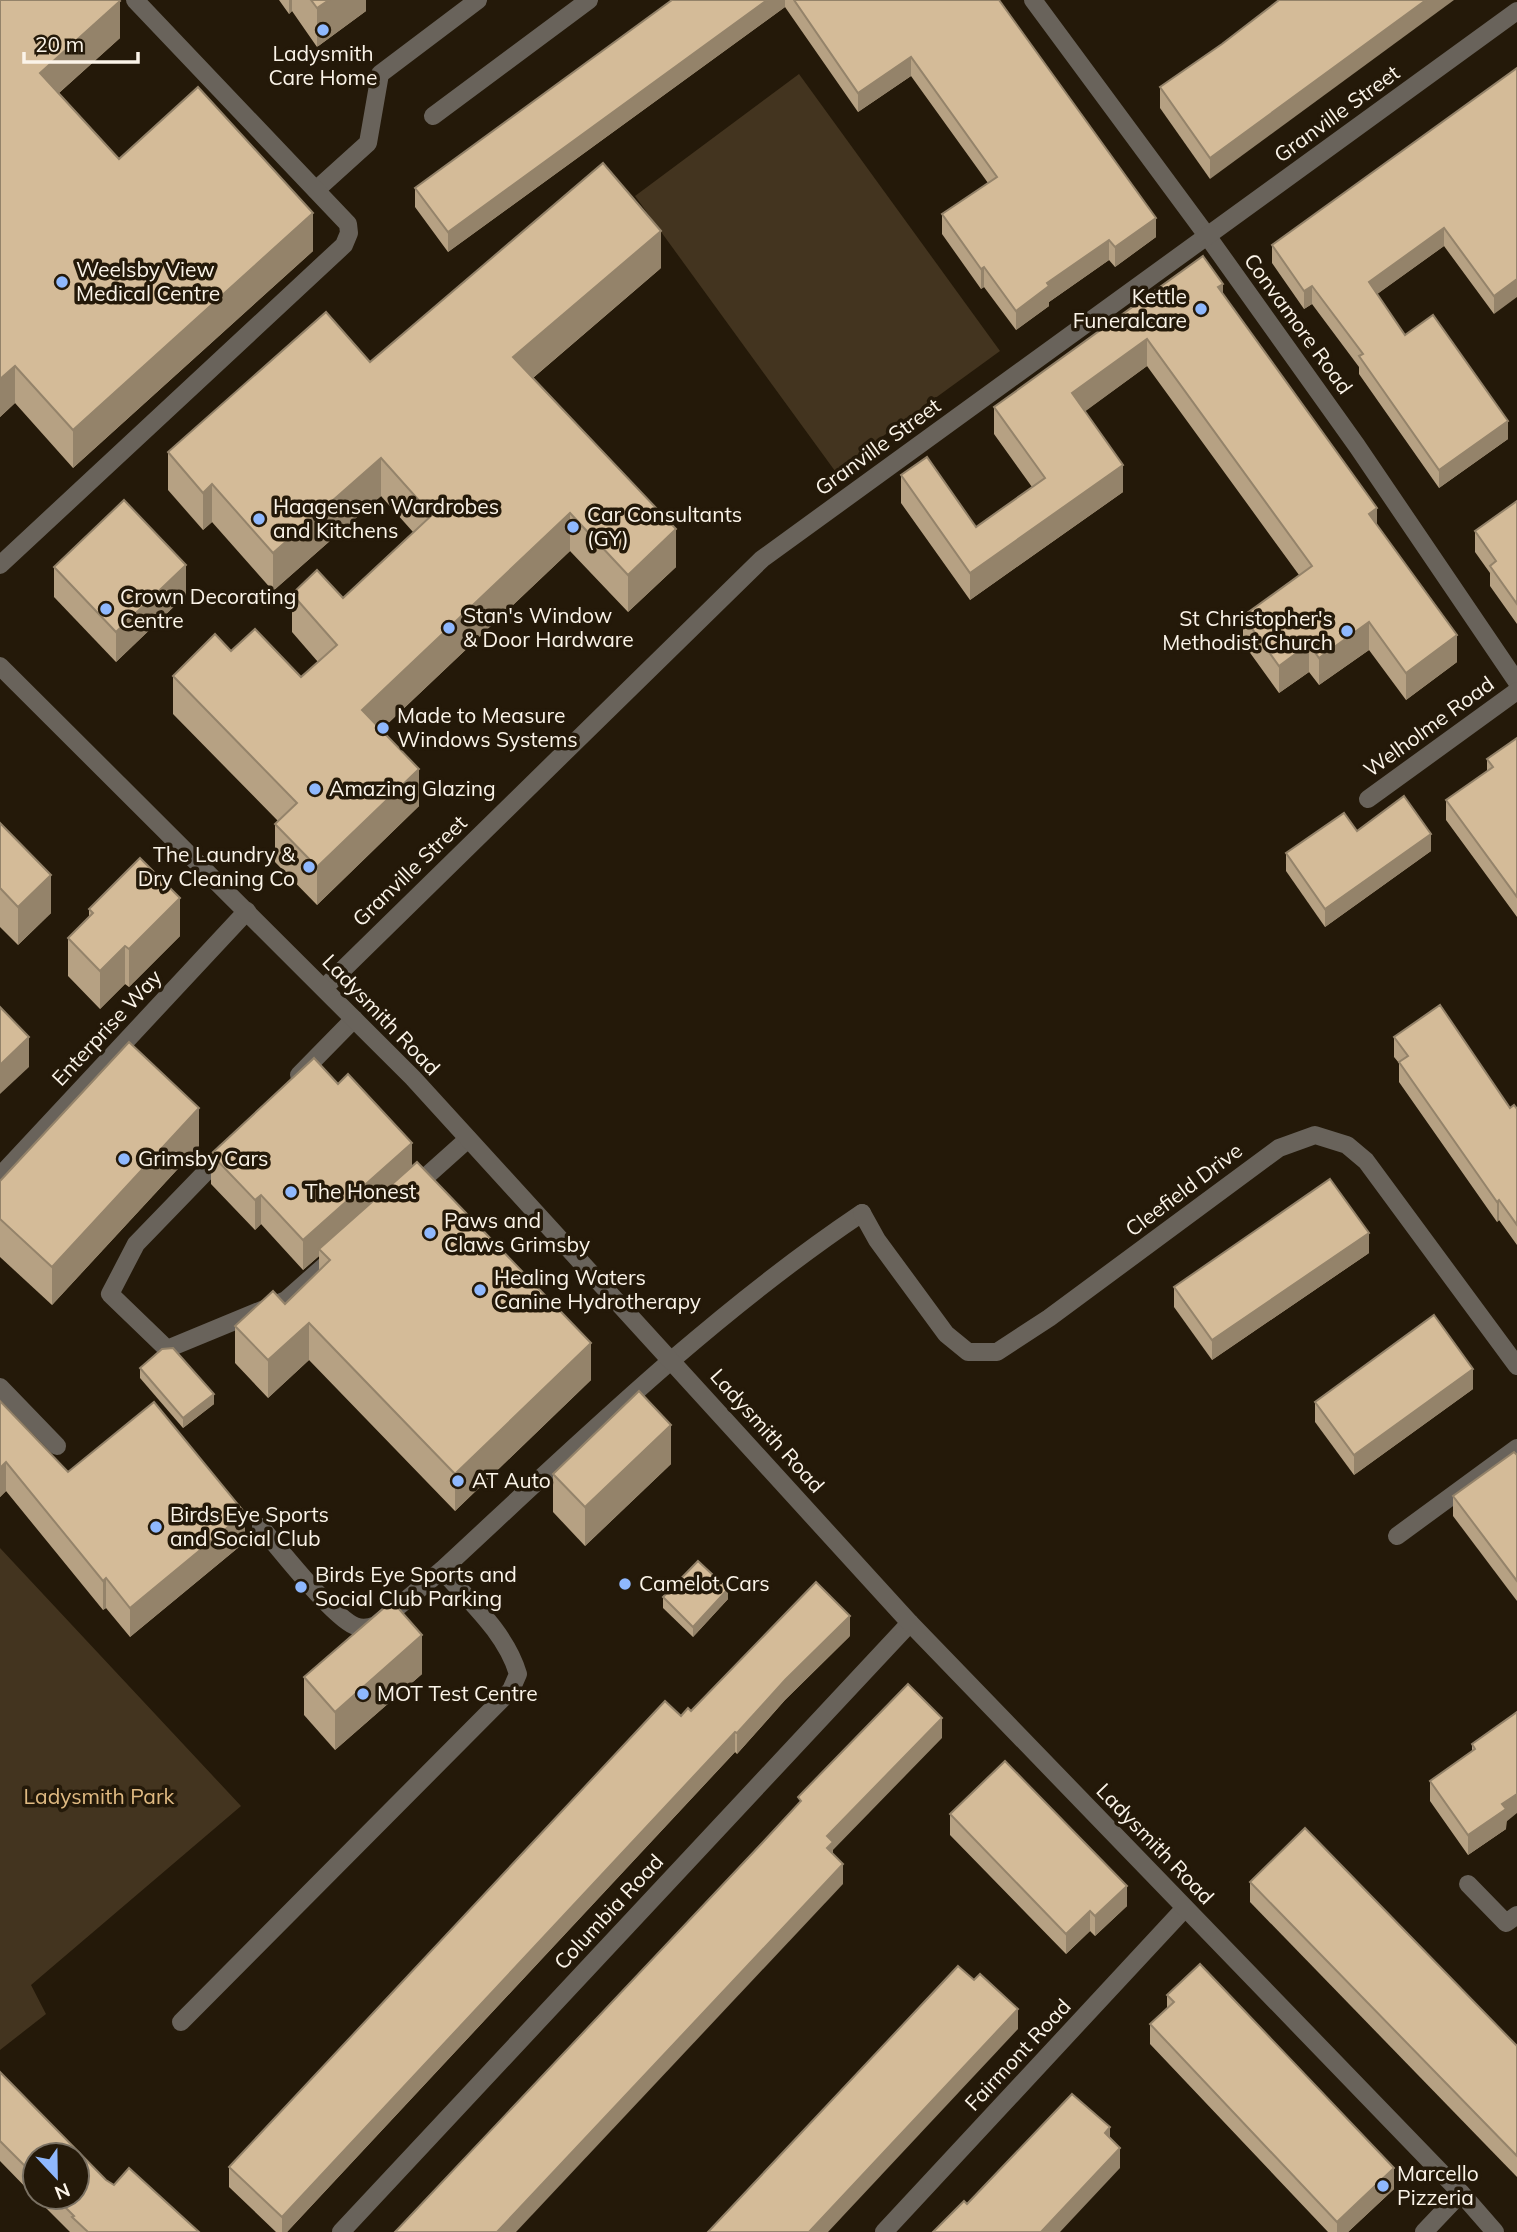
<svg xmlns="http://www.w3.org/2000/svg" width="1517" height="2232" viewBox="0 0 1517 2232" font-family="Mulish,sans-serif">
<rect width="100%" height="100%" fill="#241909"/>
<!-- green -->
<g fill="#43341f">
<path d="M799,74L1000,351L835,471L635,196Z"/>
<path d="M0,1548L241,1806L31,1985L46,2014L0,2050Z"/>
</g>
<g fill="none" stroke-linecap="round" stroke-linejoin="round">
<!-- service -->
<g stroke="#69635b" stroke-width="18">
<path d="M316,190L368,143L380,74L478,0"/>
<path d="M0,565L344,245L349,233L348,224L135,0"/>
<path d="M299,1075L354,1019"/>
<path d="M226,1151L136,1244L110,1294L167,1349L286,1300L337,1255"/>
<path d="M411,1190L468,1139"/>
<path d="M0,1387L57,1446"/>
<path d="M261,1527C279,1549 333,1617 355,1626C362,1629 369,1628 376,1625L442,1570"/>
<path d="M181,2022L511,1690L518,1674C506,1633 470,1602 442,1570C577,1445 710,1315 862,1213"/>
</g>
<!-- minor -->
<g stroke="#69635b" stroke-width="18">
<path d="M1033,0L1208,237L1357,446L1517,682"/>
<path d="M433,116L589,0"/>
<path d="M1368,799L1517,691"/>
<path d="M324,988L762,559L1517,11"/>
<path d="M0,1176L247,911"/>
<path d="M862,1213L877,1240L946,1334L968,1352H997L1049,1318L1279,1148L1315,1135L1347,1145L1366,1161L1517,1366"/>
<path d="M1397,1536L1517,1448"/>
<path d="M1468,1884L1506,1923L1517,1915"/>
<path d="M341,2232L910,1623"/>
<path d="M884,2232L1185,1908"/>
<path d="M1424,2232L1461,2193"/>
</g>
<!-- tertiary -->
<path stroke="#69635b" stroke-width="18" d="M0,666L413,1078L910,1623L1461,2193L1495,2232"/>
</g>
<!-- wall -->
<g fill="#b6a183">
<path d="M0,0L120,38L59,93L119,159L313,251L73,468L15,403L0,417Z"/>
<path d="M279,0H366V11L317,47L292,11L289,14Z"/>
<path d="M672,0H999L1156,237L1115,267L1109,260L1049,302V306L1016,330L984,287L981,289L942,234V214L988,183L911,76L858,112L785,7L448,252L415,207V188Z"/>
<path d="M1222,44L1210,179L1160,108V87Z"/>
<path d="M1517,68L1494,314L1444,246L1377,294L1405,335L1508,439L1439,488L1359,374V367L1312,304L1304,309L1272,263V245Z"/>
<path d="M661,268L533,378L676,567L628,612L570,551L381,730L419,806L317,905L275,862V824L278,821L173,714V676L231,651L301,677L318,662L292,632V594L343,598L413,532L381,496L273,591L212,522L203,530L168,490V452L370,362Z"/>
<path d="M1223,294L1377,526L1457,662L1406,700L1369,650L1319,685L1309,672L1279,693L1243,643V616L1299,575L1147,366L1085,411L1123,492L970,600L901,503V475L976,527L1032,487L994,434V407Z"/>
<path d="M1517,501V624L1490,586V573L1475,552V531Z"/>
<path d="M54,567L186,595L116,662L54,597Z"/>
<path d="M1517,738V917L1446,820V800L1487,771V759Z"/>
<path d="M0,823L51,913L18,945L0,927Z"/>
<path d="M1357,831L1431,851L1325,927L1286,871V853Z"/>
<path d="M89,909L180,936L129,987L125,984L100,1009L68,976V938L89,917Z"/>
<path d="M1394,1037L1510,1108L1517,1109V1245L1499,1220L1497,1222L1399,1082V1063L1394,1057Z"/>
<path d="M199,1146L52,1305L0,1257V1181Z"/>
<path d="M211,1154L412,1166L591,1380L455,1511L309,1360L268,1398L235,1363V1326L285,1304L319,1271V1256L303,1270L261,1224L255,1230L211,1184Z"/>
<path d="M1369,1253L1212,1360L1174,1307V1287Z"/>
<path d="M140,1368L214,1404L183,1428L140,1378Z"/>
<path d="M1473,1389L1354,1475L1315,1422V1402Z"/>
<path d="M0,1401L68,1472L245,1542L130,1637L106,1608L103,1610L6,1491L0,1497Z"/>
<path d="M1517,1455V1601L1453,1516V1496Z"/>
<path d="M671,1464L585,1546L553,1512V1474Z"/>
<path d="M663,1597L728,1599L693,1637L663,1608Z"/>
<path d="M850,1636L785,1700L737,1754L735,1752L287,2232H276L229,2187V2167L681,1716Z"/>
<path d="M422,1674L335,1750L304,1715V1677Z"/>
<path d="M1517,1712L1506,1829L1468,1855L1430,1801V1781L1472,1752V1744Z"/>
<path d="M950,1814L1127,1906L1095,1936L1090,1931L1066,1954L950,1835Z"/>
<path d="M1250,1882L1517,2046V2177L1250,1902Z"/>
<path d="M1167,1995L1394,2189L1348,2232H1328L1150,2044V2024L1167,2008Z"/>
<path d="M0,2072L106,2180L114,2185L199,2232H70L35,2197H77L35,2155V2197L0,2161Z"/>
</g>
<!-- shaded-wall -->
<g fill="#94836a">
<path d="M289,0H292V11L289,14Z"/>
<path d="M329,0H366V11L317,47V8Z"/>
<path d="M767,0H785V7L448,252V232Z"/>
<path d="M1426,0H1454L1210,179V158Z"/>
<path d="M120,1V38L40,110V73Z"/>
<path d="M911,57V76L858,112V93Z"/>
<path d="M313,213V251L73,468V430Z"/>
<path d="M1156,218V237L1115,267V247Z"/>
<path d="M1444,228V246L1369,300V282Z"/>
<path d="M661,231V268L513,395V357Z"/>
<path d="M1109,240V260L1049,302V306L1016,330V311L1047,283Z"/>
<path d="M984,267V287L981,289V269Z"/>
<path d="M1517,279V297L1494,314V296Z"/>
<path d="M1223,284V311L1218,287Z"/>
<path d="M1312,286V304L1304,309V291Z"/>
<path d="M1147,339V366L1072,421V393Z"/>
<path d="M15,366V403L0,417V379Z"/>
<path d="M1508,421V439L1439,488V470Z"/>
<path d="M381,458V496L273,591V553Z"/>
<path d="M1123,465V492L970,600V573Z"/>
<path d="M212,484V522L203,530V493Z"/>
<path d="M1377,508V535L1369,514Z"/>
<path d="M570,513V551L362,748V710Z"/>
<path d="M676,529V567L628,612V575Z"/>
<path d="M186,565V595L116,662V632Z"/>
<path d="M1369,622V650L1319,685V658Z"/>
<path d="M1457,635V662L1406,700V673Z"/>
<path d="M1309,644V672L1279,693V666Z"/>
<path d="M419,769V806L317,905V867Z"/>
<path d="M1431,834V851L1325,927V909Z"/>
<path d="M51,875V913L18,945V907Z"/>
<path d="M180,898V936L129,987V949Z"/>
<path d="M125,946V984L100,1009V971Z"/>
<path d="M29,1037V1067L0,1094V1065Z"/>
<path d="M199,1108V1146L52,1305V1267Z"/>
<path d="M412,1143V1173L319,1249V1256L303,1270V1240Z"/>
<path d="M261,1195V1224L255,1230V1200Z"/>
<path d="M1499,1200V1220L1497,1222V1202Z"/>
<path d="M1369,1233V1253L1212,1360V1340Z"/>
<path d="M309,1323V1360L268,1398V1360Z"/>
<path d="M591,1343V1380L455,1511V1474Z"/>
<path d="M1473,1369V1389L1354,1475V1455Z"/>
<path d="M214,1394V1404L183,1428V1418Z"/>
<path d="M671,1425V1464L585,1546V1507Z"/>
<path d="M6,1462V1491L0,1497V1468Z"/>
<path d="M245,1513V1542L130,1637V1608Z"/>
<path d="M106,1578V1608L103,1610V1581Z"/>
<path d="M728,1589V1599L693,1637V1627Z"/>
<path d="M850,1616V1636L785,1700L737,1754V1733L785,1680Z"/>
<path d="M422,1635V1674L335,1750V1712Z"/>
<path d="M942,1718V1738L833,1850V1862L827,1869V1836Z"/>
<path d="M735,1732V1752L287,2232H282V2217Z"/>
<path d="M1517,1794V1813L1506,1822V1829L1468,1855V1835L1502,1804Z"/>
<path d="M843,1864V1884L516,2232H497Z"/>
<path d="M1127,1886V1906L1095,1936V1916Z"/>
<path d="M1090,1911V1931L1066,1954V1934Z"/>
<path d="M1018,2009V2029L828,2232H809Z"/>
<path d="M1110,2127V2148L1105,2133Z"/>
<path d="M1120,2148V2168L1060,2232H1041Z"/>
<path d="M1394,2168V2189L1348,2232H1337V2222Z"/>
</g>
<!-- building -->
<g fill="#d4bb98" stroke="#94836a" stroke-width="2">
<path d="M0,0H119L120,1L40,73L119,159L198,87L313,213L73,430L15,366L0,379Z"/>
<path d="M311,0H329L317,8Z"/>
<path d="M672,0H767L448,232L415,188Z"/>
<path d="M794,0H999L1156,218L1115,247L1109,240L1047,283L1049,286L1016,311L984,267L981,269L942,214L997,177L911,57L858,93Z"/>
<path d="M1279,0H1426L1210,158L1160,87L1222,44Z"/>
<path d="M1517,68V279L1494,296L1444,228L1369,282L1405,335L1433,315L1508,421L1439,470L1359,356L1363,354L1312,286L1304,291L1272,245Z"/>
<path d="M603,163L661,231L513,357L676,529L628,575L570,513L362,710L419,769L317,867L275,824L297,803L173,676L215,634L231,651L255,629L301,677L337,645L292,594L317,570L343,598L432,515L381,458L273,553L212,484L203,493L168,452L326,312L370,362Z"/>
<path d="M1203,256L1223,284L1218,287L1377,508L1369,514L1457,635L1406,673L1369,622L1319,658L1309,644L1279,666L1243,616L1312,566L1147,339L1072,393L1123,465L970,573L901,475L927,457L976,527L1045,478L994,407Z"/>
<path d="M124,500L186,565L116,632L54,567Z"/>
<path d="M1517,501V604L1490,566L1496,561L1475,531Z"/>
<path d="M1517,738V897L1446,800L1493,767L1487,759Z"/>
<path d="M1404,796L1431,834L1325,909L1286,853L1344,813L1357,831Z"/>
<path d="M0,823L51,875L18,907L0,888Z"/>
<path d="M140,858L180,898L129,949L125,946L100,971L68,938L93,913L89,909Z"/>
<path d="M1440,1005L1510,1108L1514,1105L1517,1109V1225L1499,1200L1497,1202L1399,1062L1408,1056L1394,1037Z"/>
<path d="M0,1007L29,1037L0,1065Z"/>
<path d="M129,1042L199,1108L52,1267L0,1219V1181Z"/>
<path d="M314,1058L338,1084L348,1074L412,1143L303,1240L261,1195L255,1200L211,1154Z"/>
<path d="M417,1162L591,1343L455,1474L309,1323L268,1360L235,1326L273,1291L285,1304L330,1260L319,1249Z"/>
<path d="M1330,1179L1369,1233L1212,1340L1174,1287Z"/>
<path d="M1434,1315L1473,1369L1354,1455L1315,1402Z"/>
<path d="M173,1348L214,1394L183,1418L140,1368L162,1349Z"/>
<path d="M639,1391L671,1425L585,1507L553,1474Z"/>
<path d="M0,1401L68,1472L154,1402L245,1513L130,1608L106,1578L103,1581L6,1462L0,1468Z"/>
<path d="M1514,1452L1517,1455V1581L1453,1496Z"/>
<path d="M698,1561L728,1589L693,1627L663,1597Z"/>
<path d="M816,1582L850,1616L785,1680L737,1733L735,1732L282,2217L229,2167L665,1701L681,1716L688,1708L691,1711Z"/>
<path d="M392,1601L422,1635L335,1712L304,1677Z"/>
<path d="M908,1684L942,1718L827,1836L833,1842L827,1848L843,1864L497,2232H395L763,1842L801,1801L798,1797Z"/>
<path d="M1517,1712V1794L1502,1804L1506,1809L1468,1835L1430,1781L1475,1749L1472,1744Z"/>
<path d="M1005,1761L1127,1886L1095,1916L1090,1911L1066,1934L950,1814Z"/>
<path d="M1305,1828L1517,2046V2156L1250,1882Z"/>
<path d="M1200,1964L1394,2168L1337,2222L1150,2024L1174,2002L1167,1995Z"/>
<path d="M958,1966L974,1980L980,1974L1018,2009L809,2232H708Z"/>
<path d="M0,2072L106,2180L114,2185L129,2168L199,2232H88L72,2217L74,2216L55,2197H77V2155H35V2176L0,2141Z"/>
<path d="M1072,2094L1110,2127L1105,2133L1120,2148L1041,2232H933L964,2201L967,2204Z"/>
</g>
<!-- markers -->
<g fill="#8fb8fd" stroke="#241909" stroke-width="2.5">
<circle cx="323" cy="30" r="7"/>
<circle cx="62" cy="282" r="7"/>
<circle cx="1201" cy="309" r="7"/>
<circle cx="259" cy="519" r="7"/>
<circle cx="573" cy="527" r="7"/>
<circle cx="106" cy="609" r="7"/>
<circle cx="449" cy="628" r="7"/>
<circle cx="1347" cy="631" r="7"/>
<circle cx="383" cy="728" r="7"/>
<circle cx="315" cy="789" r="7"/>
<circle cx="309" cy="867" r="7"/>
<circle cx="124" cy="1159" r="7"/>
<circle cx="291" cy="1192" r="7"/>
<circle cx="430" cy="1233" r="7"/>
<circle cx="480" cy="1290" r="7"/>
<circle cx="458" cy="1481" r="7"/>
<circle cx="156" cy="1527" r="7"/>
<circle cx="625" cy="1584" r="7"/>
<circle cx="301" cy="1587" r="7"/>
<circle cx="363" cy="1694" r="7"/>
<circle cx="1383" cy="2186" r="7"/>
</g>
<g text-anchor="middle" stroke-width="7" stroke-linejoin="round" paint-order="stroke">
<!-- poi labels -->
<g font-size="21" fill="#fbf4e9" stroke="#241909" text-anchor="start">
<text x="323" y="61" text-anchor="middle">Ladysmith<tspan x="323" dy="24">Care Home</tspan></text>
<text x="76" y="277">Weelsby View<tspan x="76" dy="24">Medical Centre</tspan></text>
<text x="1187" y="304" text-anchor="end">Kettle<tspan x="1187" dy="24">Funeralcare</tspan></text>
<text x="273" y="514">Haagensen Wardrobes<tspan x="273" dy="24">and Kitchens</tspan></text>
<text x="587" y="522">Car Consultants<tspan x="587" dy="24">(GY)</tspan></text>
<text x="120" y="604">Crown Decorating<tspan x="120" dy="24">Centre</tspan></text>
<text x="463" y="623">Stan's Window<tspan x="463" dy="24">&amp; Door Hardware</tspan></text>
<text x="1333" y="626" text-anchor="end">St Christopher's<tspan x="1333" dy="24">Methodist Church</tspan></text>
<text x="397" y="723">Made to Measure<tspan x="397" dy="24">Windows Systems</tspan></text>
<text x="329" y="796">Amazing Glazing</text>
<text x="295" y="862" text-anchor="end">The Laundry &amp;<tspan x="295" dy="24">Dry Cleaning Co</tspan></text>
<text x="138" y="1166">Grimsby Cars</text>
<text x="305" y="1199">The Honest</text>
<text x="444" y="1228">Paws and<tspan x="444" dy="24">Claws Grimsby</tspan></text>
<text x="494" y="1285">Healing Waters<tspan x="494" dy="24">Canine Hydrotherapy</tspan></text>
<text x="472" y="1488">AT Auto</text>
<text x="170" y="1522">Birds Eye Sports<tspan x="170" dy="24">and Social Club</tspan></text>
<text x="315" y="1582">Birds Eye Sports and<tspan x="315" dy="24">Social Club Parking</tspan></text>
<text x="639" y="1591">Camelot Cars</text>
<text x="377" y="1701">MOT Test Centre</text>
<text x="1397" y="2181">Marcello<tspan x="1397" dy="24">Pizzeria</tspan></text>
</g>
<!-- street labels -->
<g font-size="21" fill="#fbf4e9" stroke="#241909">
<text transform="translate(1337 114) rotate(-36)" y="7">Granville Street</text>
<text transform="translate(1298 324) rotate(54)" y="7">Convamore Road</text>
<text transform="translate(878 447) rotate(-36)" y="7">Granville Street</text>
<text transform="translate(1429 727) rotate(-36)" y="7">Welholme Road</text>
<text transform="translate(410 871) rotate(-44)" y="7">Granville Street</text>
<text transform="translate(381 1015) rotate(46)" y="7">Ladysmith Road</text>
<text transform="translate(107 1028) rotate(-47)" y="7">Enterprise Way</text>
<text transform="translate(1184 1190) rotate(-37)" y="7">Cleefield Drive</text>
<text transform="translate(767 1431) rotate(48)" y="7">Ladysmith Road</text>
<text transform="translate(1155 1844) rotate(46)" y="7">Ladysmith Road</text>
<text transform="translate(609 1912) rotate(-47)" y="7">Columbia Road</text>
<text transform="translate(1018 2055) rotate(-47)" y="7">Fairmont Road</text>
</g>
<!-- park labels -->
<g font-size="21" fill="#e0ba82" stroke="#241909">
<text x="99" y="1804">Ladysmith Park</text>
</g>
</g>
<!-- north arrow -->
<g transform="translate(56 2176) rotate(158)"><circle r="33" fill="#241909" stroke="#7a7163" stroke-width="2"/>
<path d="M0-5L12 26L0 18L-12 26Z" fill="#8fb8fd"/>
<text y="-10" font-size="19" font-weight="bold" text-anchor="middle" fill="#fbf4e9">N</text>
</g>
<!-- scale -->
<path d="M24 52v10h114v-10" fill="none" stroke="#fbf4e9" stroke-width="3.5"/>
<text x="35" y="52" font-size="21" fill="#fbf4e9" stroke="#241909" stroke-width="5" paint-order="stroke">20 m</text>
</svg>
